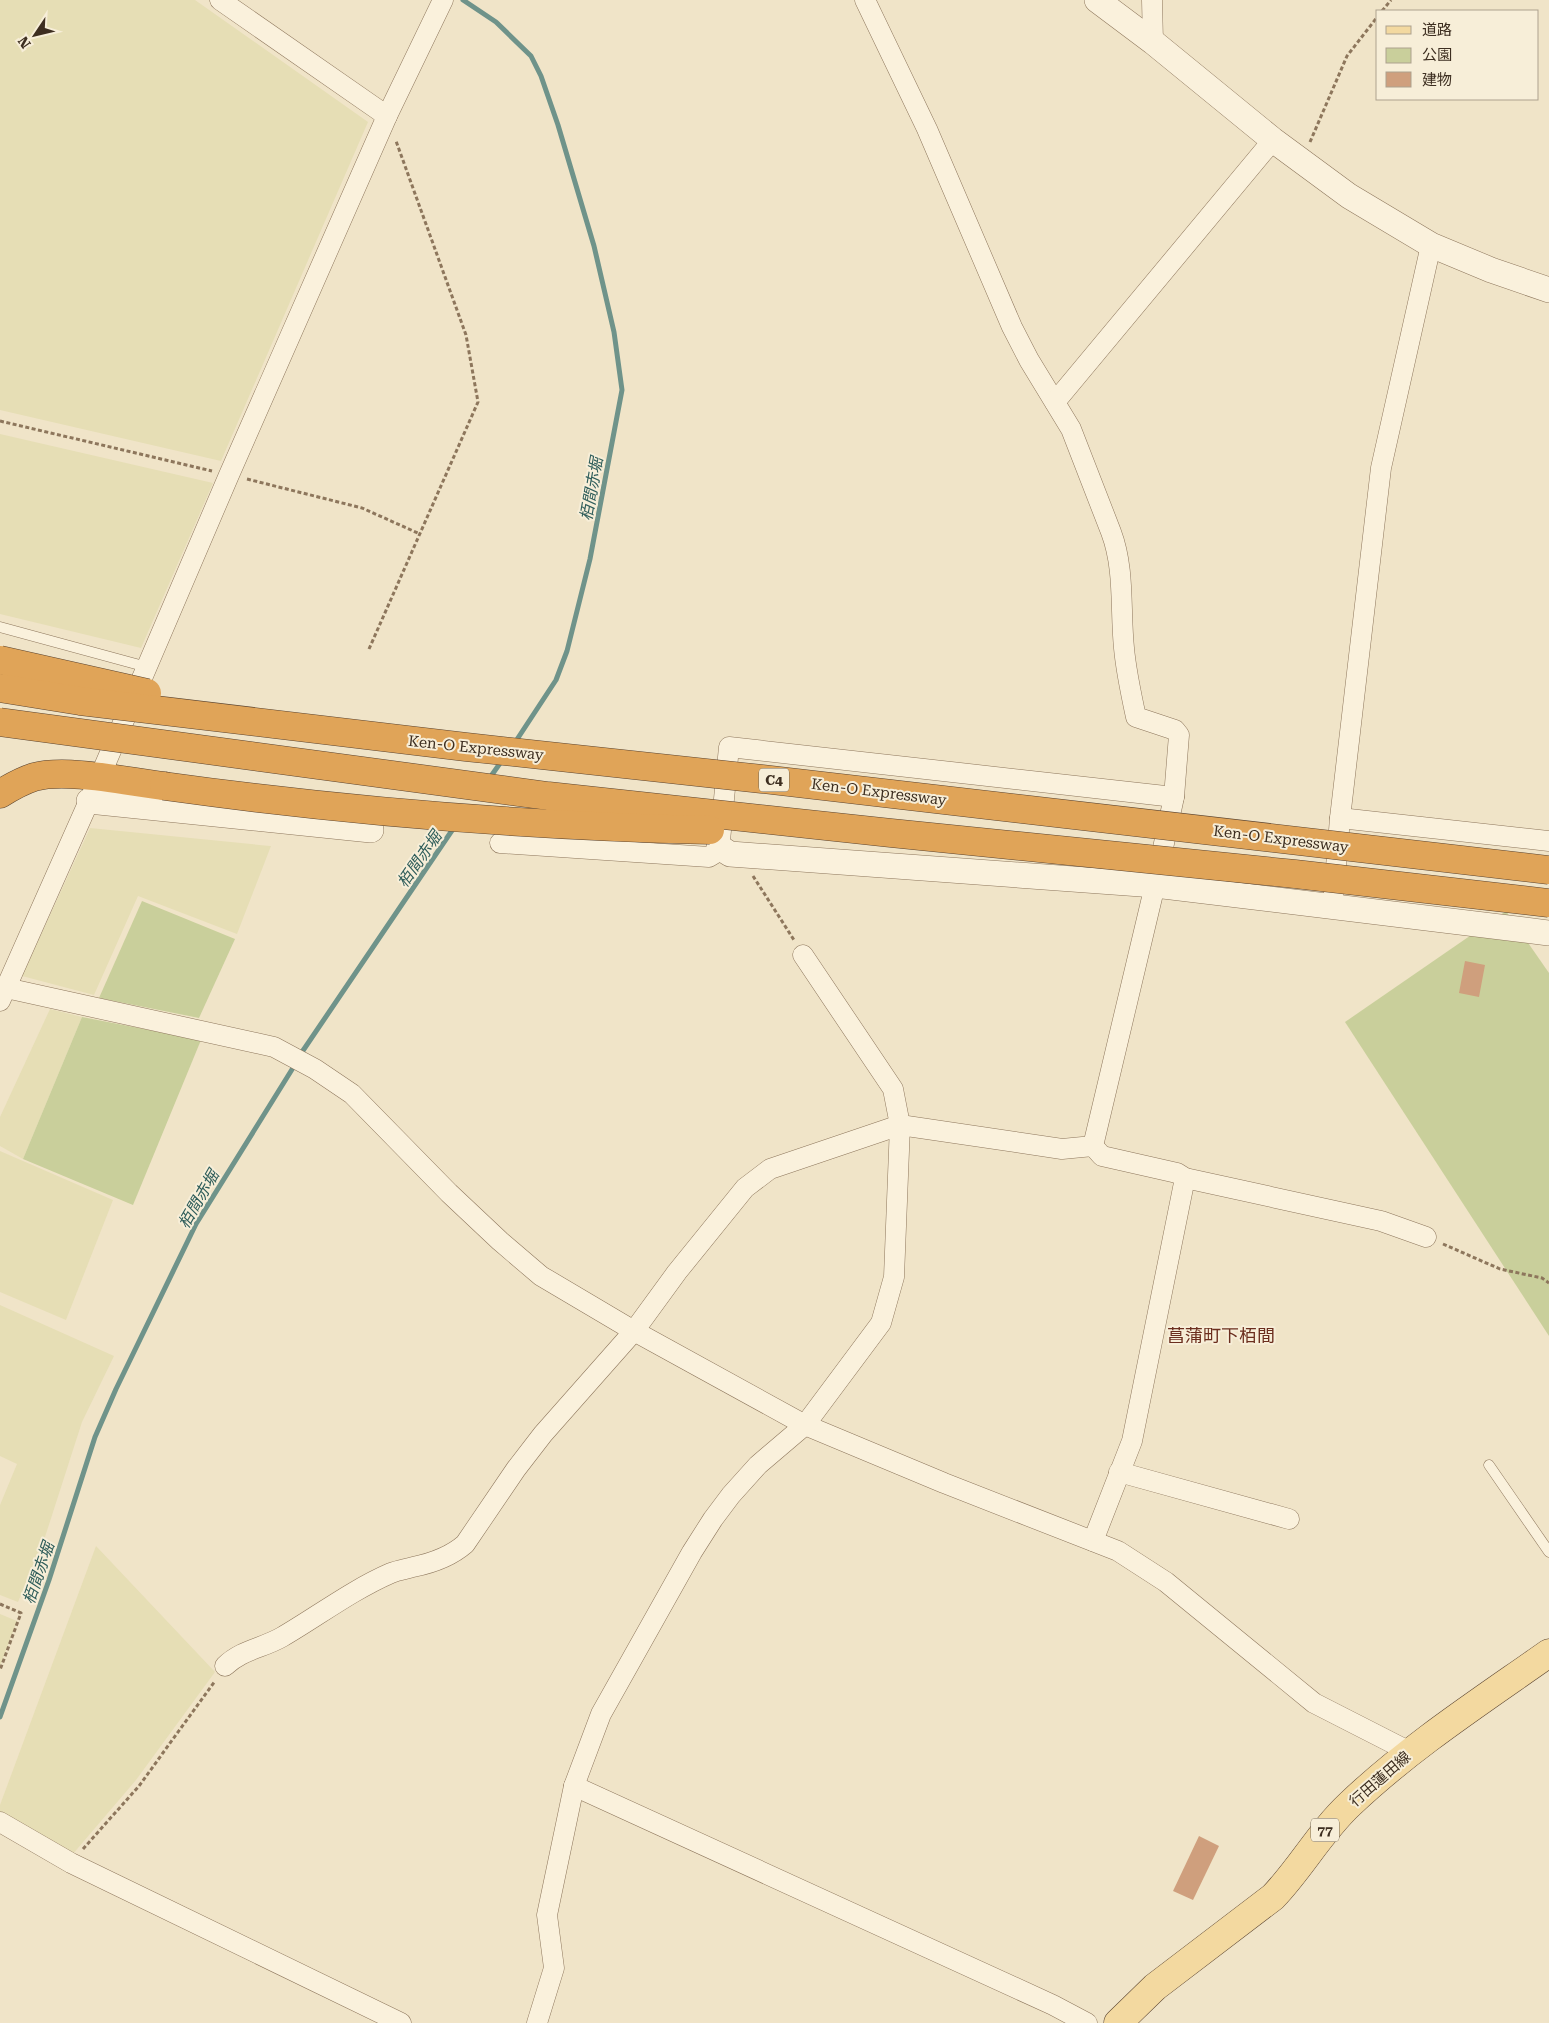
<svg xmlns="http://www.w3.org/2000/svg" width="1549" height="2023" viewBox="0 0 1549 2023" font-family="'Roboto Serif','Noto Sans JP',serif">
<rect width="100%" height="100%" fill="#f0e4c8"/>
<!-- farmland -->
<g fill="#e6deb5">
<path d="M0,0H195L368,122L221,461L0,410Z"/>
<path d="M0,434L213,483L141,648L0,614Z"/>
<path d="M90,828L270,846H271L237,934L138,896L94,995L22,976Z"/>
<path d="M50,1009L82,1017L23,1159L0,1146V1117Z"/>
<path d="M0,1151L113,1200L66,1320L0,1292Z"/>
<path d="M0,1305L114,1356L82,1422L45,1537L18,1602L0,1595V1505L17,1464L0,1456Z"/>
<path d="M96,1546L215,1672L136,1780L72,1855L0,1814V1805Z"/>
<path d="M0,1614L17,1621L0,1666Z"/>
</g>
<!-- green -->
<g fill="#c9cf9b">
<path d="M142,901L235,939L199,1018L99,998Z"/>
<path d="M1506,911L1549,973V1336L1345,1022Z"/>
<path d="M82,1017L201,1040L133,1205L23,1159Z"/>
</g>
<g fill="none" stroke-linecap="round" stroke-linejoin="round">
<!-- stream -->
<g stroke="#6f938a" stroke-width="5">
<path d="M463,0L496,22L531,56L541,76L558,125L594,246L614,332L622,390L590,559L567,651L556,680L514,744"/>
<path d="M489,779L503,759"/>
<path d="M300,1055L455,826"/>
<path d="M0,1717L49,1580L95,1437L116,1389L196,1224L296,1063"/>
</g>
</g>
<!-- building -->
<g fill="#cf9f7d">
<path d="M1465,961L1485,965L1479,997L1459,993Z"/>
<path d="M1199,1836L1219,1846L1193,1900L1173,1891Z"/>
</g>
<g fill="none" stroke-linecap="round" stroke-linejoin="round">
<!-- service casing -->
<g stroke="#8d765c" stroke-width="11">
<g id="service">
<path d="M0,627L147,667"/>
<path d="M1489,1465L1549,1552"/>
</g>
</g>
<!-- minor casing -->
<g stroke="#8d765c" stroke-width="21">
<g id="minor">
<path d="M220,0L387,116"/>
<path d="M865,0L927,129L1012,327L1029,360L1071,429L1111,532C1125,569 1120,609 1124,648C1126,671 1131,694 1136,717L1175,730L1179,735L1174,797L1155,885L1093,1146"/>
<path d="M1152,0L1153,42"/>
<path d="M1055,402L1273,140"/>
<path d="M104,767L229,475L387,116L443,0"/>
<path d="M1340,818L1549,841"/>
<path d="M500,843L709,857L719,851L729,747L1174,797"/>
<path d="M1334,892L1340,818L1381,468L1431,245"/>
<path d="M6,988L274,1047L315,1069L352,1094L449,1193L500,1241L541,1276L634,1331L805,1425L944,1483L1118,1551L1166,1582L1314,1703L1410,1752"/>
<path d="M0,1001L93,792"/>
<path d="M1093,1146L1102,1156L1177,1173L1185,1178L1381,1221L1426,1237"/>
<path d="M1119,1472L1289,1519"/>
<path d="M1093,1541L1132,1441L1185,1178"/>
<path d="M225,1666C241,1650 263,1648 282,1637C318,1616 352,1590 391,1573C398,1570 406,1569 413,1567C433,1563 450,1557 465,1544L516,1469L543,1434L634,1331L677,1272L745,1188L770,1169L900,1125L1062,1149L1093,1146"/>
<path d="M574,1786L1053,2005L1087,2023"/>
<path d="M0,1822L71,1863L401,2023"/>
<path d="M537,2023L554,1968L547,1915L574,1786L601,1714L692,1552L713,1519L731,1495L758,1465L805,1425L881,1323L894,1277L900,1125L893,1089L803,955"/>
</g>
</g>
<!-- tertiary casing -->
<g stroke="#8d765c" stroke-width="26">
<g id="tertiary">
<path d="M1097,0L1153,42L1273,140L1349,196L1431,245L1491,270L1549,290"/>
<path d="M89,801L371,830"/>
<path d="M719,847L730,854L1155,885L1549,933"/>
</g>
</g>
<!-- primary casing -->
<g stroke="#5b4430" stroke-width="29">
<path id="primary" d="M1118,2023L1155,1987L1273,1897C1301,1868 1320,1832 1350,1804C1410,1747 1481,1701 1549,1653"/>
</g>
<!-- motorway casing -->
<g stroke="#5b4430" stroke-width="29">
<path id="motorway" d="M0,794C11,787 22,781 34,777C68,768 128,782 164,786"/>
</g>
<!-- path -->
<g stroke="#8d765c" stroke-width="3" stroke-dasharray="4 2.5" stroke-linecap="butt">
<path d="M1382,11L1391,0"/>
<path d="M1310,142L1347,56L1378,16"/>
<path d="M0,421L212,471"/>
<path d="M247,479L362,508L420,534"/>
<path d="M369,649L478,402L466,335L396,141"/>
<path d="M753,876L794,940"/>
<path d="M1443,1244L1500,1269L1542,1278L1549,1283"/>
<path d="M0,1604L21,1613L0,1670"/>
<path d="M83,1849L139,1786L215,1681"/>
</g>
<!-- service -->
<use href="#service" stroke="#faf1dc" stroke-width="10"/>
<!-- minor -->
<use href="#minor" stroke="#faf1dc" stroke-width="20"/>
<!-- tertiary -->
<use href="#tertiary" stroke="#faf1dc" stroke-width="25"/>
<!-- primary -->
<use href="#primary" stroke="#f3d9a0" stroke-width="28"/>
<!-- motorway -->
<use href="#motorway" stroke="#e0a458" stroke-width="28"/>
<!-- motorway-bridge casing -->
<g stroke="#5b4430" stroke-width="29" stroke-linecap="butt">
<g id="motorway-bridge">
<path d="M0,660L147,693"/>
<path d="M0,688L80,701L466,747L762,779L1549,870"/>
<path d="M0,722L548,796L891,833L1295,874L1549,903"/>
<path d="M164,786C344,811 527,826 710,830"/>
</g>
</g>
<!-- motorway-bridge -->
<use href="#motorway-bridge" stroke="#e0a458" stroke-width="28"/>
</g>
<g text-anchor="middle" stroke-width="4" stroke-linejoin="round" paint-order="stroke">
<!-- shield labels -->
<g fill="#f7eed8" stroke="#756857" stroke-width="1">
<rect x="759" y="768.5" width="30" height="23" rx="4"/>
<rect x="1311" y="1818.5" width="28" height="23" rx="4"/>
</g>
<g font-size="14" font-weight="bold" fill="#3d2e20">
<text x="774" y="785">C4</text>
<text x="1325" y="1835">77</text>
</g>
<!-- street labels -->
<g font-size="15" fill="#3d2e20" stroke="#f7eed8">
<text transform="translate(476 748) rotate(6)" y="5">Ken-O Expressway</text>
<text transform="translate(879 792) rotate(7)" y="5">Ken-O Expressway</text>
<text transform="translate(1281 839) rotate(7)" y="5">Ken-O Expressway</text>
<text transform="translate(1380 1779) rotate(-41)" y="5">行田蓮田線</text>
</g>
<!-- water labels -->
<g font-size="16" font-style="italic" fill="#2f5d5a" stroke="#f7eed8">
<text transform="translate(591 489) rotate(-80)" y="6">栢間赤堀</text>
<text transform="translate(419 859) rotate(-55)" y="6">栢間赤堀</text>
<text transform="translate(198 1199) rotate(-60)" y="6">栢間赤堀</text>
<text transform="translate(38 1573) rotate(-71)" y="6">栢間赤堀</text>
</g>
<!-- quarter labels -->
<g font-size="18" fill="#6b2e1e" stroke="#f7eed8">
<text x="1221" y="1342">菖蒲町下栢間</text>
</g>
</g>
<!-- legend -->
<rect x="1376" y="10" width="162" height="90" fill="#f7eed8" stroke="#ada18e"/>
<rect x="1386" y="26" width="25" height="8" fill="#f3d9a0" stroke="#ada18e"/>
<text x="1422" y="35" font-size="15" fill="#3d2e20">道路</text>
<rect x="1386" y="48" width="25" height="15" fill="#c9cf9b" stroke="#ada18e"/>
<text x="1422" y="60" font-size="15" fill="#3d2e20">公園</text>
<rect x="1386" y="72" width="25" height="15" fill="#cf9f7d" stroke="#ada18e"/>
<text x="1422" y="85" font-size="15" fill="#3d2e20">建物</text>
<!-- north arrow -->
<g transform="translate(35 35) rotate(235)" stroke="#f7eed8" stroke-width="4" paint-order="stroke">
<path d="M0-4L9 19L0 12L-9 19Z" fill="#3d2e20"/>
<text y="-8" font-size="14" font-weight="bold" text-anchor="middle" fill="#3d2e20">N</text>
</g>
</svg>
